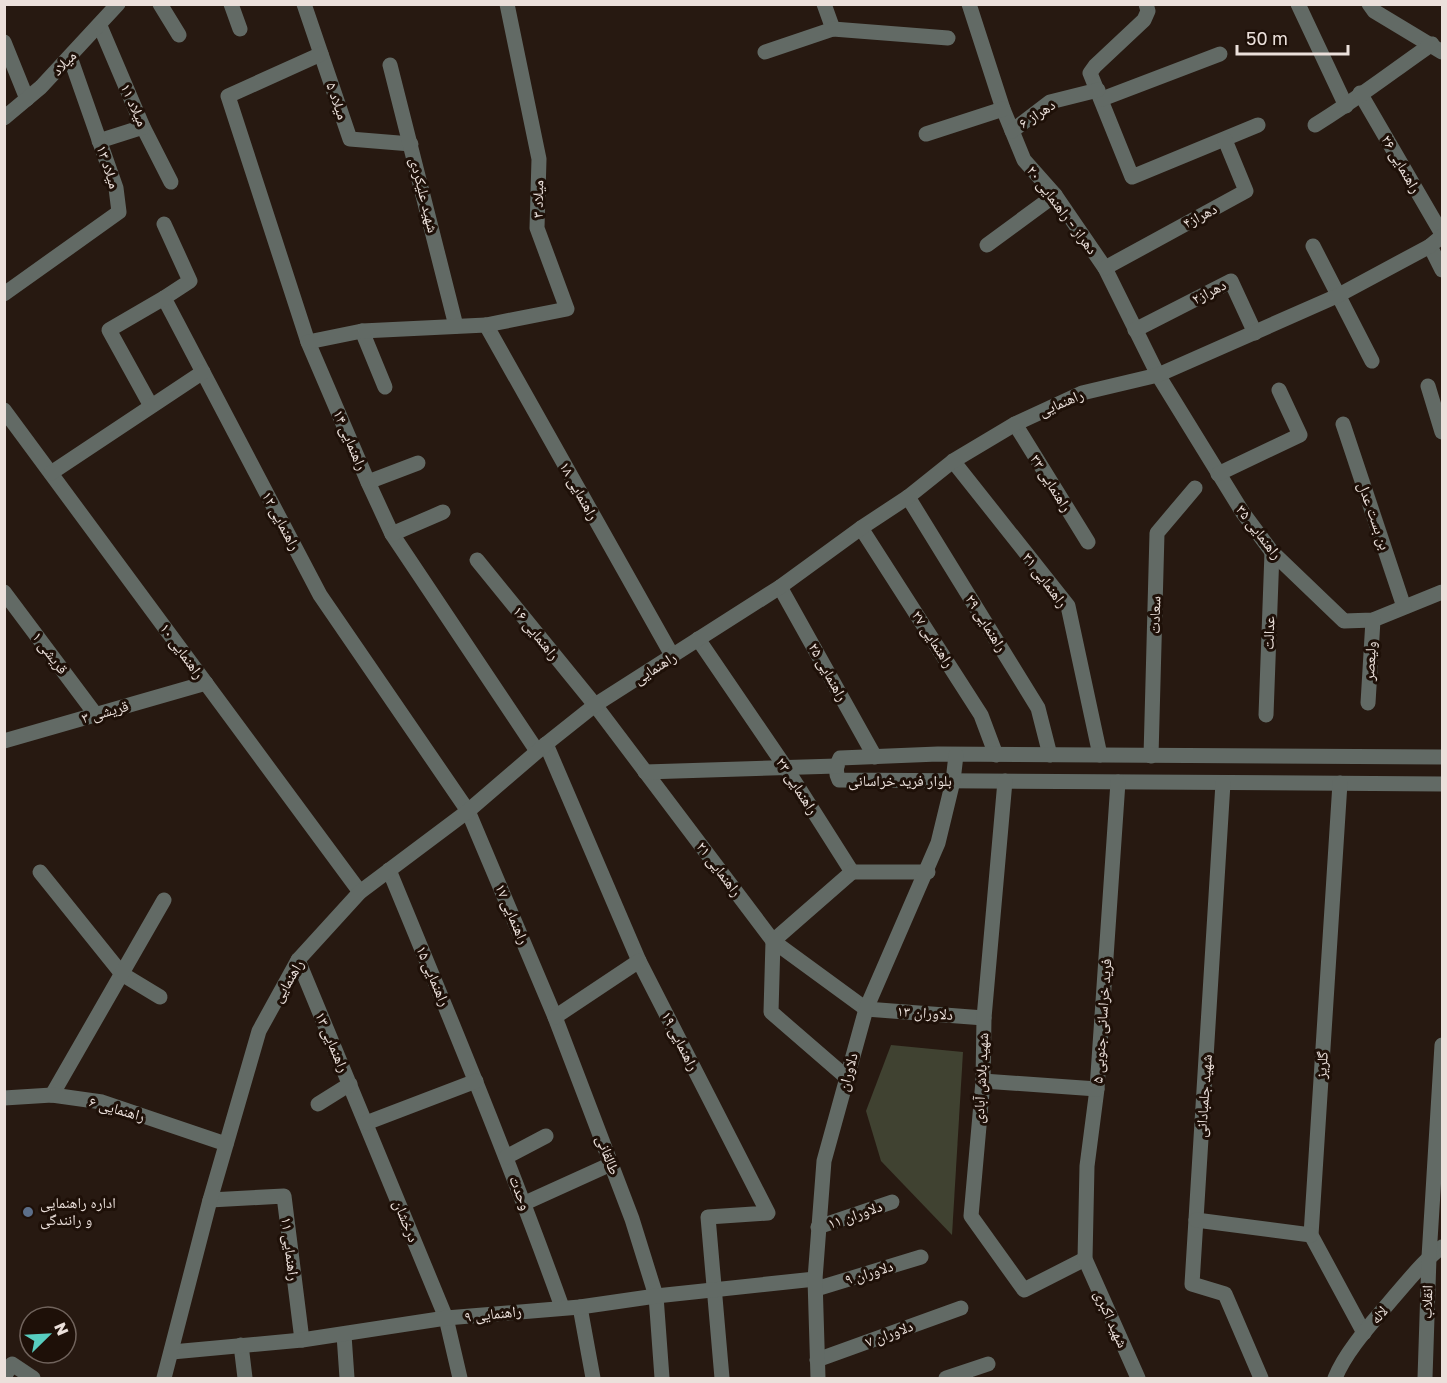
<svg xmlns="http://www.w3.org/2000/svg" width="1447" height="1383" viewBox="0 0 1447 1383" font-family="'Golos Text','Noto Naskh Arabic',sans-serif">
<rect width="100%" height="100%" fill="#271911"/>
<!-- green -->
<path fill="#404231" d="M891,1045L963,1052L952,1235L881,1161L866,1111Z"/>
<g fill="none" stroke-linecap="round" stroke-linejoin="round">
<!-- minor -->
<g stroke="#626a65" stroke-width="15">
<path d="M160,4L179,35"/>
<path d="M231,4L240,29"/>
<path d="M304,4L350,139L411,144"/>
<path d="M824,4L833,29"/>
<path d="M969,4L1003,109L1024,160L1055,195L1105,268L1158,375L1243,513L1272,552L1344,621L1373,620L1442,592"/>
<path d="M1146,4L1148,11L1144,20L1095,66L1090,73L1132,177L1258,125"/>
<path d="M1298,4L1346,106"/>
<path d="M1369,4L1374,11L1442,52"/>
<path d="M100,26L143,127L171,182"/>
<path d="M4,42L27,99"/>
<path d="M765,52L833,29L948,38"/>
<path d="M321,54L228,96L308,342L368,482L392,534L537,751"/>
<path d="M390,65L456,326"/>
<path d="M1360,93L1442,234"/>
<path d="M1102,99L1220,54"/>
<path d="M4,118L41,87L118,4"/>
<path d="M1315,125C1356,100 1393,71 1432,44"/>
<path d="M1012,131L1050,102L1098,90"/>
<path d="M926,134L1003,109"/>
<path d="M99,141L143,127"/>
<path d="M164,224L190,281L164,298L320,595L468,811L555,1017L632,1219L656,1296L662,1378"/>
<path d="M987,245L1055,195"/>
<path d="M1313,246L1372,361"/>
<path d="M1430,246L1442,270"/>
<path d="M1105,268L1246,191L1225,140"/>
<path d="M4,294L119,212L116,188L70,57"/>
<path d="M486,325L673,657"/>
<path d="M1135,330L1231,281L1255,333"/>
<path d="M362,331L385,387"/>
<path d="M308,342L362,331L486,325L567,309L537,228L539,159L507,4"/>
<path d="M1428,386L1442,432"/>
<path d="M151,406L109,330L164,298"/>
<path d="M4,410L360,892"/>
<path d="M1015,424L1088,542"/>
<path d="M1343,424L1404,607"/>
<path d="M953,461L1068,606L1100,755"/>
<path d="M51,473L203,372"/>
<path d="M1218,474L1300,435L1279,390"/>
<path d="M368,482L418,463"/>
<path d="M908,497L1038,708L1050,755"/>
<path d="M861,528L981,715L996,755"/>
<path d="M392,534L443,512"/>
<path d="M477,560L595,705L773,941L866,1009L984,1018"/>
<path d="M780,587L875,757"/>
<path d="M4,592L96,715"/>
<path d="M698,639L786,768L852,872"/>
<path d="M1368,703L1373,620"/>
<path d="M1266,715L1272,552"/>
<path d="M4,741L206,683"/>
<path d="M546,744L639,961L768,1213L708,1217L722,1378"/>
<path d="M1151,756L1157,533L1195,488"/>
<path d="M1442,757L938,754L840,758C836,766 835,772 839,780L1442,784"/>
<path d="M645,772L837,766"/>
<path d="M1005,781L984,1018L983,1081L971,1216L1024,1290L1085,1259"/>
<path d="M1118,782L1097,1089L1087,1166L1085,1259L1138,1378"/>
<path d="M1223,783L1192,1284L1225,1294L1261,1378"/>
<path d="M1340,783L1311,1235L1364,1333"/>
<path d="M389,870C449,1015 509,1160 562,1307"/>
<path d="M40,872L122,974L160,997"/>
<path d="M852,872H928"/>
<path d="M298,960L446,1318L460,1378"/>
<path d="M555,1017L639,961"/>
<path d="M846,1077L771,1012L773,941L852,872"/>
<path d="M983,1081L1097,1089"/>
<path d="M52,1095L164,900"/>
<path d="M4,1098L52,1095L102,1102L226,1144"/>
<path d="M318,1104L350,1084"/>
<path d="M366,1123L476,1081"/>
<path d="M506,1157L546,1136"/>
<path d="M210,1200L284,1196L302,1340"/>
<path d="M525,1203L611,1164"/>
<path d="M1196,1220L1311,1235"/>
<path d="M818,1227L892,1202"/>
<path d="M816,1289L921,1257"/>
<path d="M580,1307L593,1378"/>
<path d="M344,1335L347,1378"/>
<path d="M241,1345L245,1378"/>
<path d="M172,1352L302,1340L446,1318L580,1307L656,1296L815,1279"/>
<path d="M817,1360L961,1308"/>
<path d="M4,1377L12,1364L33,1378"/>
<path d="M164,1378L210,1200L259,1031L298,960L360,892L468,811L546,744L595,705L780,587L861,528L908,497L953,461L1015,424L1082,393L1158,375L1337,296L1430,246L1442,236"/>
<path d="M818,1378L815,1279L824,1161L866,1009L938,843L953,781L956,755"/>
<path d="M946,1378L988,1364"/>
<path d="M1335,1378C1347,1349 1373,1322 1393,1298C1409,1280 1423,1261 1442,1247"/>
<path d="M1425,1378L1429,1257L1442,1045"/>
</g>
</g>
<!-- markers -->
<circle fill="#5c6f8a" stroke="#1e1008" stroke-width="2" cx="28" cy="1212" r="6"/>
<g text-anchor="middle" stroke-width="6" stroke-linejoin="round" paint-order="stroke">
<!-- street labels -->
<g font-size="15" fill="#ebe0db" stroke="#1e1008">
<text transform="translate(64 63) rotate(-46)" y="5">میلاد</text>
<text transform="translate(337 101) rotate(71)" y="5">میلاد ۵</text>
<text transform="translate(134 105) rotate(66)" y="5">میلاد ۱۱</text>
<text transform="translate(1037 114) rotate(-33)" y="5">دهراز ۶</text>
<text transform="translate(1401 164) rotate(60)" y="5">راهنمایی ۲۶</text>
<text transform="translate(108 167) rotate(72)" y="5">میلاد ۱۳</text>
<text transform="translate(424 195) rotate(76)" y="5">شهید علیکردی</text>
<text transform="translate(538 199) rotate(-89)" y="5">میلاد ۳</text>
<text transform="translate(1062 210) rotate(53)" y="5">دهراز - راهنمایی ۲۰</text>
<text transform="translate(1200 216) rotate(-28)" y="5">دهراز۴</text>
<text transform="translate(1209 292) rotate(-27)" y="5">دهراز۲</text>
<text transform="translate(1061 403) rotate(-23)" y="5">راهنمایی</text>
<text transform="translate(350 440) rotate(67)" y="5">راهنمایی ۱۴</text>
<text transform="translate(1051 483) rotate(58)" y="5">راهنمایی ۳۳</text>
<text transform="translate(579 491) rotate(61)" y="5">راهنمایی ۱۸</text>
<text transform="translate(1374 516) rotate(71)" y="5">بن بست عدل</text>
<text transform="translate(281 521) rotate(62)" y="5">راهنمایی ۱۲</text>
<text transform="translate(1259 532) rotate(52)" y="5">راهنمایی ۳۵</text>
<text transform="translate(1045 580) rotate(53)" y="5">راهنمایی ۳۱</text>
<text transform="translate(1155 615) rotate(-89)" y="5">سعادت</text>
<text transform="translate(986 623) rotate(58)" y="5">راهنمایی ۲۹</text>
<text transform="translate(536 633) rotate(51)" y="5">راهنمایی ۱۶</text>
<text transform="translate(1269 633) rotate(-88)" y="5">عدالت</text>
<text transform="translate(933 639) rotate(57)" y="5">راهنمایی ۲۷</text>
<text transform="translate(182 651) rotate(54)" y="5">راهنمایی ۱۰</text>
<text transform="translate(50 653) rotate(53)" y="5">قریشی ۱</text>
<text transform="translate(1370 661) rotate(-87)" y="5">ولیعصر</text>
<text transform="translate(655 668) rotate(-32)" y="5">راهنمایی</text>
<text transform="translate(828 672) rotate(61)" y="5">راهنمایی ۲۵</text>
<text transform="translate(105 712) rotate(-16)" y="5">قریشی ۳</text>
<text x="900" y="786">بلوار فرید خراسانی</text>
<text transform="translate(797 786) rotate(57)" y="5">راهنمایی ۲۳</text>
<text transform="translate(719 869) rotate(53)" y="5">راهنمایی ۲۱</text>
<text transform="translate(512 914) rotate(67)" y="5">راهنمایی ۱۷</text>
<text transform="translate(433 976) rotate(67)" y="5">راهنمایی ۱۵</text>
<text transform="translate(288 981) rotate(-59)" y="5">راهنمایی</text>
<text transform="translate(925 1013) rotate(4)" y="5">دلاوران ۱۳</text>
<text transform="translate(1102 1021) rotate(-86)" y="5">فرید خراسانی جنوبی ۵</text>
<text transform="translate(680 1041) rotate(63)" y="5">راهنمایی ۱۹</text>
<text transform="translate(332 1042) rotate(67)" y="5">راهنمایی ۱۳</text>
<text transform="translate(1322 1065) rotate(-86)" y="5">گلریز</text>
<text transform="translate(848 1072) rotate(-75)" y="5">دلاوران</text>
<text transform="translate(981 1078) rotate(-87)" y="5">شهید بلاش آبادی</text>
<text transform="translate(1204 1096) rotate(-86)" y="5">شهید جلمبادانی</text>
<text transform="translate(117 1109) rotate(16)" y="5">راهنمایی ۶</text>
<text transform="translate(608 1155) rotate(69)" y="5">طالقانی</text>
<text transform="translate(520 1193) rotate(69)" y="5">وحدت</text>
<text transform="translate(855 1215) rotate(-19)" y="5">دلاوران ۱۱</text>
<text transform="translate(406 1221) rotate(68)" y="5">درخشان</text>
<text transform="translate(290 1249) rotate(83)" y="5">راهنمایی ۱۱</text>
<text transform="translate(869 1273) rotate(-17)" y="5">دلاوران ۹</text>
<text transform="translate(1427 1302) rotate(-88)" y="5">انقلاب</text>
<text transform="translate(493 1314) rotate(-6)" y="5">راهنمایی ۹</text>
<text transform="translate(1379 1315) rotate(-49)" y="5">لاله</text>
<text transform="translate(1111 1319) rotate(66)" y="5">شهید اکبری</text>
<text transform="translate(889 1334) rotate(-20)" y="5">دلاوران ۷</text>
</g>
<!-- poi labels -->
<g font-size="15" fill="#ebe0db" stroke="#1e1008" text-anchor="start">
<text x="40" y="1208">اداره راهنمایی<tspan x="40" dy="17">و رانندگی</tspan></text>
</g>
</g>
<!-- border -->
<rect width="1447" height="1383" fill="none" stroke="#ebe0db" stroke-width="12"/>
<!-- north arrow -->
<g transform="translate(48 1335) rotate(66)"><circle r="28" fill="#1e1008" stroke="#70635c" stroke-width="1.5"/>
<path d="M0-4.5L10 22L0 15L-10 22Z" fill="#58cec0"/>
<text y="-9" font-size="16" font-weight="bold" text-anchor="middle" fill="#ebe0db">N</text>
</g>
<!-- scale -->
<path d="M1237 45v9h111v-9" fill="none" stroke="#ebe0db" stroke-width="3"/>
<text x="1246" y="45" font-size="18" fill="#ebe0db" stroke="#1e1008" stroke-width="4.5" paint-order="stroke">50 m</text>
</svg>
